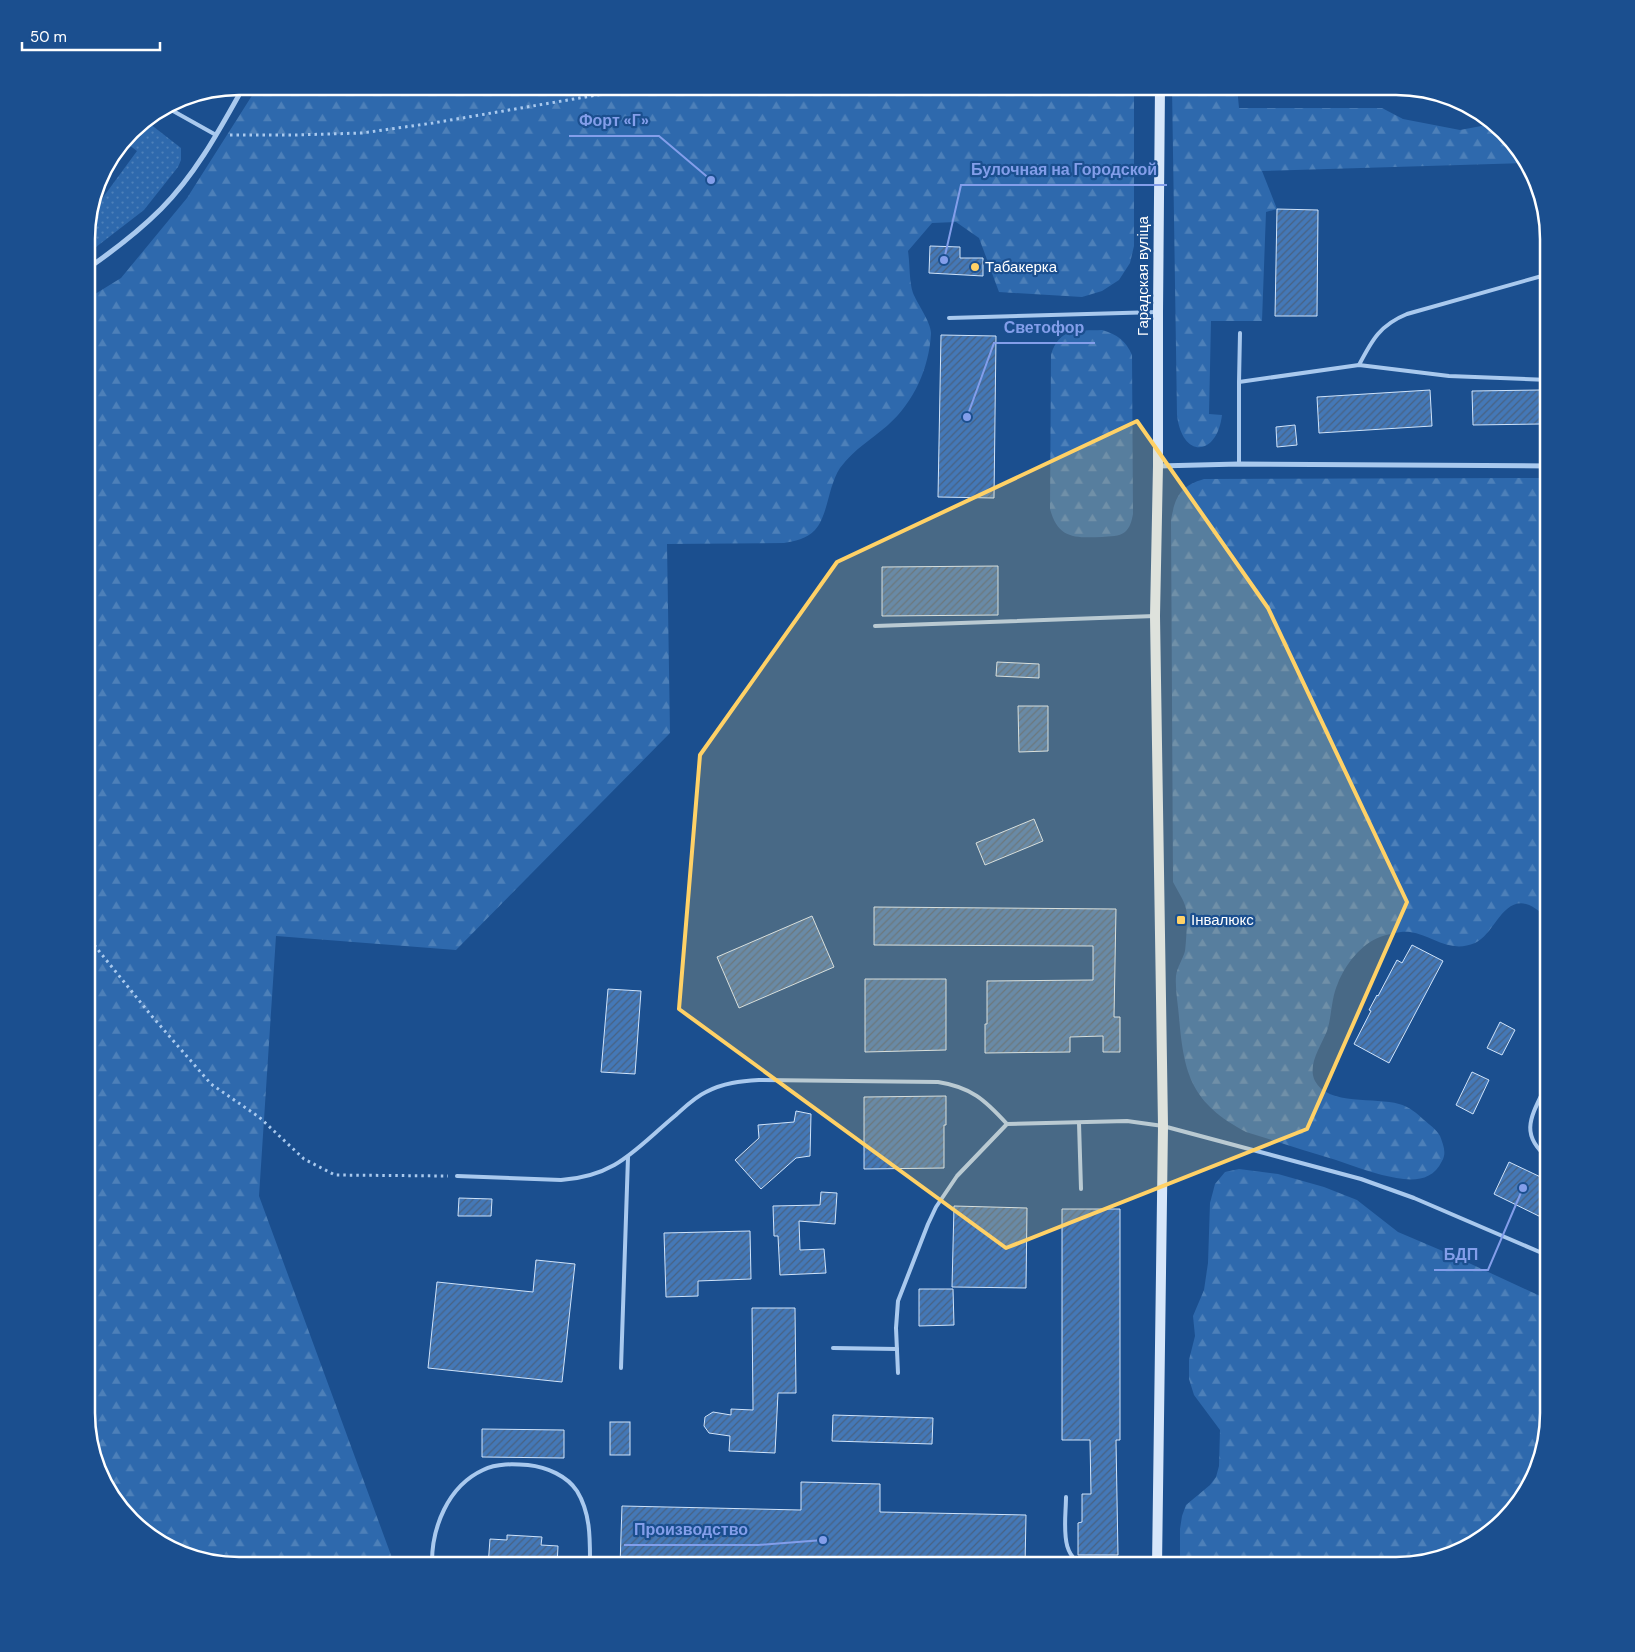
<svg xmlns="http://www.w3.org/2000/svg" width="1635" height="1652" viewBox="0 0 1635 1652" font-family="'DM Sans',sans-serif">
<defs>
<pattern id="grass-dots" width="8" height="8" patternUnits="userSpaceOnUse" patternTransform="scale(1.25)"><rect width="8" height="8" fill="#2e69ad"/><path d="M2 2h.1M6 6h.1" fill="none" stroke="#4d80b9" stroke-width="1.8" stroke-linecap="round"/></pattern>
<pattern id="forest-firs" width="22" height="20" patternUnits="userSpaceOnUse" patternTransform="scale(1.25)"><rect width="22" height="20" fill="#2e69ad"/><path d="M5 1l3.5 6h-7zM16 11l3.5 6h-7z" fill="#4d80b9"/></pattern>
<pattern id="building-hatch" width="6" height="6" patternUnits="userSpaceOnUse" patternTransform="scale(1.25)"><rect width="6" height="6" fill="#4478b7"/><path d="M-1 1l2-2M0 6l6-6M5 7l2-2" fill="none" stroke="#486282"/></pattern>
</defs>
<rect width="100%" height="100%" fill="#1b4f8f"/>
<!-- grass -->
<path fill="url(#grass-dots)" d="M145,120L181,148V160L178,167L144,210L87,254V229L90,215L137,151L125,142L138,124Z"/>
<!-- forest -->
<g fill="url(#forest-firs)">
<path d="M258,86H1134V246L1130,263L1119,280L1102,291L1082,297L999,292L979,238L956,222L932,223L908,251C910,264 909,281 913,293C917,303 932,324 931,334C929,368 914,402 888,425C871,440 855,448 840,468C828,486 828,516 815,530C807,539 794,541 784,543L667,544L670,733L456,950L276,936L259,1196L395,1566H240L172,1550L124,1513L94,1462L86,1413L87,299L121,278L187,198Z"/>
<path d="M1172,87H1237L1239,108H1382L1403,119L1460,130L1492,124L1511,139L1526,163L1262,171L1277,209L1266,212L1262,321H1211L1209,414L1222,415C1217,457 1182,459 1177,415Z"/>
<path d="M1102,330C1117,334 1126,341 1132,355L1133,514C1132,520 1130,528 1125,532C1119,537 1110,536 1102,537C1075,538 1058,539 1050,509L1051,355C1059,327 1078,331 1102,330Z"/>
<path d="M1549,478V916C1540,914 1535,906 1526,904C1502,898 1494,935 1475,943C1449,954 1432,935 1410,932C1400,931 1389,934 1380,937C1361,944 1345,965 1338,983C1331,998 1332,1016 1327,1031C1321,1046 1307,1065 1315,1081C1328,1106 1376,1097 1399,1104C1408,1106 1418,1114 1424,1120C1430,1125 1436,1129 1440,1136C1443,1144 1447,1153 1442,1161C1430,1186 1404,1180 1382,1175C1367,1171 1351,1165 1336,1160C1306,1151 1276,1141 1246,1132C1192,1103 1184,1076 1179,1017C1178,1004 1175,989 1176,976C1177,967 1183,959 1185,951C1186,944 1188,915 1186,909C1184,900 1177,890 1173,882L1171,520C1175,497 1180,486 1204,479Z"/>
<path d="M1239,1169L1278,1174L1324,1187L1357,1200L1398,1232L1445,1252L1549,1300V1413L1533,1480L1496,1528L1454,1554L1396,1566H1180V1529L1182,1516L1186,1505L1210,1485L1216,1477L1219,1466L1220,1430L1194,1395L1189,1379V1360L1195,1336L1193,1316L1204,1290L1208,1263L1210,1203L1215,1184L1225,1172Z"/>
</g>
<!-- building -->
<g fill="url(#building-hatch)" stroke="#cfe3fa">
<path d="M1277,209L1318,210L1317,316H1275Z"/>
<path d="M930,246L960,247V258H983V276L929,273Z"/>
<path d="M941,335L996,336L994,498L938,497Z"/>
<path d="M1430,390L1432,426L1319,433L1317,397Z"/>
<path d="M1541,390V424L1473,425L1472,391Z"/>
<path d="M1295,425L1297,445L1277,447L1276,427Z"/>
<path d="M998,566V615L882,616V567Z"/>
<path d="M997,662L1039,664V678L996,676Z"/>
<path d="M1018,706H1048V751L1019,752Z"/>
<path d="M1034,819L1043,841L985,865L976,843Z"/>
<path d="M874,907L1116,909L1114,1017H1120V1052H1103V1036L1070,1037V1052L985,1053V1024H987V981L1093,980V946L874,945Z"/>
<path d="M812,916L834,967L739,1008L717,957Z"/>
<path d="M1412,945L1443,961L1389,1063L1354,1044L1371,1011L1369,1010L1377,995L1378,996L1397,960L1402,963Z"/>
<path d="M865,979H946V1050L865,1052Z"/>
<path d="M608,989L641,991L635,1074L601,1072Z"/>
<path d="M1500,1022L1515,1030L1502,1055L1487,1048Z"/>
<path d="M1472,1072L1489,1080L1473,1114L1456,1105Z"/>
<path d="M946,1096V1125H944V1168L864,1169V1097Z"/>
<path d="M796,1111L811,1114L810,1156L796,1158L761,1189L735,1160L759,1138L758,1125L794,1122Z"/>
<path d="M1509,1162L1549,1181V1221L1494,1194Z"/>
<path d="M821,1192L837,1193L835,1224L799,1221L800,1250L824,1249L826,1273L780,1275L778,1236H774L773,1206L820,1205Z"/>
<path d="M459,1198L492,1199L491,1216H458Z"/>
<path d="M954,1206L1027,1208L1026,1288L952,1287Z"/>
<path d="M1062,1209H1120V1440H1116L1118,1555H1078V1523L1082,1522V1494H1091L1090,1440H1062Z"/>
<path d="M750,1231L751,1279L698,1281V1296L666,1297L664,1233Z"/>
<path d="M536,1260L575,1264L562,1382L428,1368L437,1282L533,1292Z"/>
<path d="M919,1289H953L954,1325L919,1326Z"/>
<path d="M752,1308H795L796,1393H778L775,1453L729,1451L730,1436L709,1433L704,1426L705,1417L713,1412L731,1415V1409L753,1410Z"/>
<path d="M833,1415L933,1418L932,1444L832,1441Z"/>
<rect x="610" y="1422" width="20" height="33"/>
<path d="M482,1429L564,1430V1458L482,1457Z"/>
<path d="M801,1482L880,1484V1512L1026,1515L1025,1566H620L622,1506L801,1510Z"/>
<path d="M507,1535L542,1537L541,1545L558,1546L557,1566H488L490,1539L507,1540Z"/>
</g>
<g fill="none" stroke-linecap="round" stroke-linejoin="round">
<!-- path -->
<g stroke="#a9c9ee" stroke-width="3" stroke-dasharray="2.5 4" stroke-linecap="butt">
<path d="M230,135H295L362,133L433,123L650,86"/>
<path d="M86,935L150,1014L211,1084L259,1117L304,1159L335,1175L448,1176"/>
</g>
<!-- lane -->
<g stroke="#a9c9ee" stroke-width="4">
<path d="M166,107L216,135"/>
<path d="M949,318L1158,312"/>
<path d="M1359,365C1372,340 1380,325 1407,314L1549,274"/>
<path d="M1239,382L1240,333"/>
<path d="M1239,464V382L1359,365L1449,376L1549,380"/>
<path d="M875,626L1155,616"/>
<path d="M1543,1092C1529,1120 1521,1136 1549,1159"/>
<path d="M1079,1123L1081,1189"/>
<path d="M457,1176L561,1180C617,1176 635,1149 676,1115C685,1107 695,1097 706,1092C723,1083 741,1081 759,1080L938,1082C971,1087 985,1100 1007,1124L1127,1121L1163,1126L1361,1179L1414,1198L1549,1256"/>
<path d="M833,1348L897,1349"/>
<path d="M621,1368L628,1157"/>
<path d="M898,1373L896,1328L898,1301L928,1224L936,1207L957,1176L1007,1124"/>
<path d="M1066,1497C1066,1522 1057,1563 1092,1566"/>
<path d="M432,1566C431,1528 448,1486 483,1470C497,1463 514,1464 528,1465C547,1467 567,1476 577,1491C591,1514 590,1540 590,1566"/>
</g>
<!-- street -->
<g stroke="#a9c9ee" stroke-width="5">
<path d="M87,269C113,251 138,232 161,209C196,174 220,129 244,86"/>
<path d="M1158,466L1239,464L1549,466"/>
</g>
<!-- secondary -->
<path stroke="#d6e6fa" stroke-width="10" d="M1157,1566L1163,1126L1155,616L1158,466V312L1160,86"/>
</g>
<!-- marked area -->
<path fill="#ffd166" fill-opacity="0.2" stroke="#ffd166" stroke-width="4" stroke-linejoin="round" d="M1137,421L1268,608L1407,902L1307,1129L1006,1248L679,1009L700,755L837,562Z"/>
<!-- markers -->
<g fill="#ffd166" stroke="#1b4f8f" stroke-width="2">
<circle cx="975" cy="267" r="5"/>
<rect x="1176" y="915" width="10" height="10" rx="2.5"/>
</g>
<g text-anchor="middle" stroke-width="4.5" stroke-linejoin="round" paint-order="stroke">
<!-- poi labels -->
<g font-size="15" fill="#fff" stroke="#1b4f8f" text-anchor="start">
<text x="985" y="272">Табакерка</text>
<text x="1191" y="925">Інвалюкс</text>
</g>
<!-- street labels -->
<g font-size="15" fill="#fff" stroke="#1b4f8f">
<text transform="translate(1143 276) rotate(-90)" y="5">Гарадская вуліца</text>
</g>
</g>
<!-- crop -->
<path d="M0 0H1635V1652H0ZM239 95H1396A144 144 0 0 1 1540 239V1413A144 144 0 0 1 1396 1557H239A144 144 0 0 1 95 1413V239A144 144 0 0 1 239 95Z" fill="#1b4f8f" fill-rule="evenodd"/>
<path fill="none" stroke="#fff" stroke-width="2.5" d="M239 95H1396A144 144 0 0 1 1540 239V1413A144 144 0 0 1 1396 1557H239A144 144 0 0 1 95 1413V239A144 144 0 0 1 239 95Z"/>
<!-- callouts -->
<path fill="none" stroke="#839eea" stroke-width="2" d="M711 180L659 136H569M944 260L961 185H1167M967 417L994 343H1095M1523 1188L1488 1270H1434M823 1540L758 1545H624"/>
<g fill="#839eea" stroke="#1b4f8f" stroke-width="2">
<circle cx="711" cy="180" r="5"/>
<circle cx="944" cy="260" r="5"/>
<circle cx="967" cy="417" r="5"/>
<circle cx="1523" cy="1188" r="5"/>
<circle cx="823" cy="1540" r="5"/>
</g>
<g font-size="16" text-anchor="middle" font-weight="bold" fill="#839eea" stroke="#1b4f8f" stroke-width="4.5" stroke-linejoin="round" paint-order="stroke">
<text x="614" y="126">Форт «Г»</text>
<text x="1064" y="175">Булочная на Городской</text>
<text x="1044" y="333">Светофор</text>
<text x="1461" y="1260">БДП</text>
<text x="691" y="1535">Производство</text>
</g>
<!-- scale -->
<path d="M22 42v8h138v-8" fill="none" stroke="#ffffff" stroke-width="2.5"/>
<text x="30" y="42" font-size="15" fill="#ffffff" stroke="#1b4f8f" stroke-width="4" paint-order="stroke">50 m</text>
</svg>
